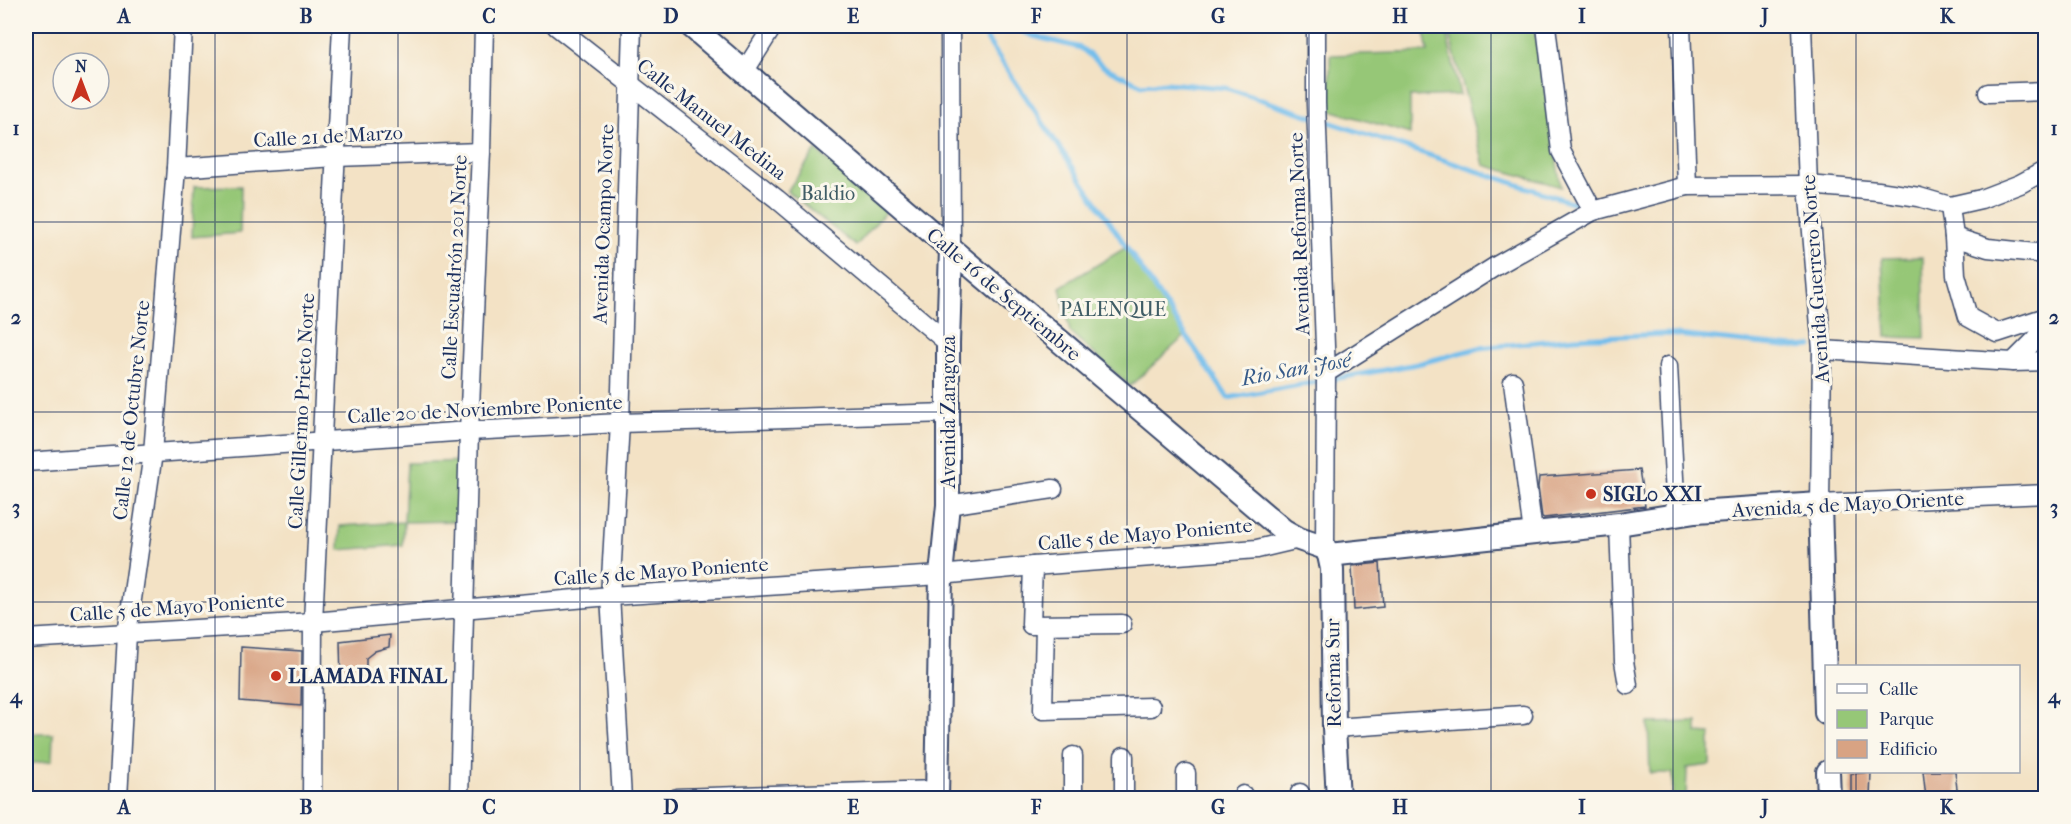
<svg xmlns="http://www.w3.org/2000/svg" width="2071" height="824" viewBox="0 0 2071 824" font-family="'IM FELL French Canon',serif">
<rect width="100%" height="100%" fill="#fbf7ec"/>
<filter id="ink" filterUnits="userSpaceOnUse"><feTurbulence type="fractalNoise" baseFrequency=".0167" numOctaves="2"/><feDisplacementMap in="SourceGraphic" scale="12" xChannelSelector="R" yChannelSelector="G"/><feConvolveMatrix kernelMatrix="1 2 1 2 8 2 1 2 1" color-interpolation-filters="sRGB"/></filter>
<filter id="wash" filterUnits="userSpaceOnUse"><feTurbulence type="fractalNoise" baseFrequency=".008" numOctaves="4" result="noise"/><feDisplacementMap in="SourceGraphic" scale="24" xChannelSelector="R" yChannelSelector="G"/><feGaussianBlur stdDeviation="1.35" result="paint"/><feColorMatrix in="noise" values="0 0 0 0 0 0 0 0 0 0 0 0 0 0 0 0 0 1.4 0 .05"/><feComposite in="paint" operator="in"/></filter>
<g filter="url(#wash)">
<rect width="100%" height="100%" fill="#f3e2c5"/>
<!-- green -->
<g fill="#96c777" stroke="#587b6a" stroke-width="1.5">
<path d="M1423,26H1445L1460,95L1410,97V134L1330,110V55L1428,52Z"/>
<path d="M1447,26H1534L1561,187L1484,165Z"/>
<path d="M816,150L887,210L856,246L787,191Z"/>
<path d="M241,186L240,233L192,237L194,187Z"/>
<path d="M1125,248L1186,335L1130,386L1070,332L1060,287Z"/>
<path d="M1923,257L1925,338L1886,337L1882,258Z"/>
<path d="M467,461L464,521L404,522L403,545L339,550L340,526L404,522L407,463Z"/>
<path d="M1697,722V733L1710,734V765L1687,768L1686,798H1672L1673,773H1650L1648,723Z"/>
<path d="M26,734H53L52,761L26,764Z"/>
</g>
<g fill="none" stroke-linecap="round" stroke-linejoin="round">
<!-- stream -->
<g stroke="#73beec" stroke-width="5">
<path d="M982,26L988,41L1228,398L1417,364L1479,348L1575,338L1666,334L1794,347L1812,346"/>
<path d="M1010,26L1033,36L1081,48L1104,67L1142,85L1166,83L1226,88L1580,205"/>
</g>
</g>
<g id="blocks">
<!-- building -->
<g fill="#d8a383">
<path d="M1639,470L1645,506L1544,518L1542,517L1538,487L1539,477Z"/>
<path d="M1380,563L1383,607L1354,610L1352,566Z"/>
<path d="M390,635L389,647L375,651L366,658V680H341L340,641Z"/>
<path d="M241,647L302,651L301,706L240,701Z"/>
<path d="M1923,771H1955L1958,798H1926Z"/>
<path d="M1871,772L1870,798H1851V774Z"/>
</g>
</g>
</g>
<g filter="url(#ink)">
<use href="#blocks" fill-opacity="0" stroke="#3b4a6d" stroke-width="1.5"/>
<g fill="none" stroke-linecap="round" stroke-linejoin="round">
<!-- minor casing -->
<g stroke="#3b4a6d" stroke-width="21">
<g id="minor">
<path d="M556,26L777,199L948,343"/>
<path d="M950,26L951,249"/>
<path d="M1316,26V103L1326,373L1325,548"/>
<path d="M1546,26L1561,151L1593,211"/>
<path d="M1681,26L1687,186"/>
<path d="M1802,26L1808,185L1822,350L1820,504L2046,494"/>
<path d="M744,72L773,26"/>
<path d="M1988,93L2046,91"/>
<path d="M176,168L335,157L481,152"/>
<path d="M1950,206L1954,237L1956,275L1968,317L1997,333L2046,317"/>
<path d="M1954,237L1988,248L2046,254"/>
<path d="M1822,350L2013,362L2046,361"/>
<path d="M2013,362L2036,339L2046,326"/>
<path d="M1668,366L1676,515"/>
<path d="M1326,373L1496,266L1593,211L1687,186L1808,185L1878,191L1919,197L1950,206L1981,199L2020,184L2046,170"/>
<path d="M1513,382L1533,533"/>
<path d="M26,462L469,431L620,423L948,413"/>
<path d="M948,505L1053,489"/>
<path d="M1619,524L1624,661L1628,685"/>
<path d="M1033,566L1031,625L1122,624"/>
<path d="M1045,626L1043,710L1151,707"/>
<path d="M26,639L313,622L610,596L941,575L1033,566L1257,549L1299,539"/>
<path d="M1334,728L1523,715"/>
<path d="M1073,756V798"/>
<path d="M1186,773V798"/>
<path d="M1300,793V798"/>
<path d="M1243,795V798"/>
<path d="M118,798L127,634L153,453L176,168L183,26"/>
<path d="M312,798L313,622L342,26"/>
<path d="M459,798L469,431L481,152L484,26"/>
<path d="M622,798L610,596L620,423L632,26"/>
<path d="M677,798L937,790"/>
<path d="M1124,798V756"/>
</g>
</g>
<!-- major casing -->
<g stroke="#3b4a6d" stroke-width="26">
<g id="major">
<path d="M691,26L951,249L1283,530L1299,539L1325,548L1329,555L1332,569L1334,728L1338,798"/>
<path d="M1329,555L1619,524L1695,512L1820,504L1826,713"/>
<path d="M1828,772L1829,798"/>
<path d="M937,798L941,575L948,505V343L951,249"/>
</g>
</g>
<!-- minor -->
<use href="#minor" stroke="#fff" stroke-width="18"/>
<!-- major -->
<use href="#major" stroke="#fff" stroke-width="22"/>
</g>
</g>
<!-- grid -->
<path fill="none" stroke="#1b2f5e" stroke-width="1.5" stroke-opacity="0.55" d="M215,26V798M398,26V798M580,26V798M762,26V798M944,26V798M1127,26V798M1309,26V798M1491,26V798M1673,26V798M1856,26V666M26,222H2046M26,412H2046M26,602H2046M1856,772V798"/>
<!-- markers -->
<g fill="#c8321e" stroke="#fbf7ec" stroke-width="2">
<circle cx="1591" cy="494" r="6"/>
<circle cx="276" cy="676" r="6"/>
</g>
<g text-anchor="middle" stroke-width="6" stroke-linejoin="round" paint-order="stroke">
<!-- street labels -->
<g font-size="20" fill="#1b2f5e" stroke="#fbf7ec">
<text transform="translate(712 119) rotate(38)" y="7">Calle Manuel Medina</text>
<text transform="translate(328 136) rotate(-3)" y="7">Calle 21 de Marzo</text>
<text transform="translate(603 224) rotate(-88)" y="7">Avenida Ocampo Norte</text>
<text transform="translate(1299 234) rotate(-92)" y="7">Avenida Reforma Norte</text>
<text transform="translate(454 267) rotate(-87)" y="7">Calle Escuadrón 201 Norte</text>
<text transform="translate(1815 279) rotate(-94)" y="7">Avenida Guerrero Norte</text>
<text transform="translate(1004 294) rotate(40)" y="7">Calle 16 de Septiembre</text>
<text transform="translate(485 409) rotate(-3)" y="7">Calle 20 de Noviembre Poniente</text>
<text transform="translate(131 410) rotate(-84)" y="7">Calle 12 de Octubre Norte</text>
<text transform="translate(301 411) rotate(-87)" y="7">Calle Gillermo Prieto Norte</text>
<text transform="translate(948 412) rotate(-90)" y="7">Avenida Zaragoza</text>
<text transform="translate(1848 504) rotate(-3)" y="7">Avenida 5 de Mayo Oriente</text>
<text transform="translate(1145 534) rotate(-5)" y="7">Calle 5 de Mayo Poniente</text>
<text transform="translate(661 571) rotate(-4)" y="7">Calle 5 de Mayo Poniente</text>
<text transform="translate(177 607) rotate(-4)" y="7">Calle 5 de Mayo Poniente</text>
<text transform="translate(1333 673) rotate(-91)" y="7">Reforma Sur</text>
</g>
<!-- park labels -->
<g font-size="20" fill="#405d66" stroke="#fbf7ec">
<text x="828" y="200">Baldio</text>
<text x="1113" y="316">PALENQUE</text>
</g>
<!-- poi labels -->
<g font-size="20" font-weight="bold" fill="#1b2f5e" stroke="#fbf7ec" text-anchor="start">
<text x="1603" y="501">SIGL0 XXI</text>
<text x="288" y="683">LLAMADA FINAL</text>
</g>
<!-- water labels -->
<g font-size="21" font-style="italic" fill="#355a89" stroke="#fbf7ec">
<text transform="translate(1296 369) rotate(-10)" y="7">Rio San José</text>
</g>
</g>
<!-- margin -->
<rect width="2071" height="824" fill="none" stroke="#fbf7ec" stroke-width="66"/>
<!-- legend -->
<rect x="1825" y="665" width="195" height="108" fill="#fbf7ec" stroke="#a1a7b3" stroke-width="1.5"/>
<rect x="1837" y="684" width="30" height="9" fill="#ffffff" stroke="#a1a7b3" stroke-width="1.5"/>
<text x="1879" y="695" font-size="18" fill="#1b2f5e">Calle</text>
<rect x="1837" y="710" width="30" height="18" fill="#96c777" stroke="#a1a7b3" stroke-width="1.5"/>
<text x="1879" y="725" font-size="18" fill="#1b2f5e">Parque</text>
<rect x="1837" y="740" width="30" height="18" fill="#d8a383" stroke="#a1a7b3" stroke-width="1.5"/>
<text x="1879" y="755" font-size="18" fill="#1b2f5e">Edificio</text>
<!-- north arrow -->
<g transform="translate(81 81)"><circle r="28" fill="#fbf7ec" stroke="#a1a7b3" stroke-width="1.5"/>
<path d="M0-4.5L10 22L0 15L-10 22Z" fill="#c8321e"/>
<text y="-9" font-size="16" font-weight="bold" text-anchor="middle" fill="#1b2f5e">N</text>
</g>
<rect x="33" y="33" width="2005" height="758" fill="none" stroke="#1b2f5e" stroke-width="2"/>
<g font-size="20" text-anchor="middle" font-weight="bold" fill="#1b2f5e">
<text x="124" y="23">A</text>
<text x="306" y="23">B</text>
<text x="489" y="23">C</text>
<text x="671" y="23">D</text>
<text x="853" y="23">E</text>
<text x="1036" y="23">F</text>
<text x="1218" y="23">G</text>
<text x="1400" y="23">H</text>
<text x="1582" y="23">I</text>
<text x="1765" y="23">J</text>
<text x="1947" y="23">K</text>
<text x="16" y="135">1</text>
<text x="2054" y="135">1</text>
<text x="16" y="324">2</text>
<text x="2054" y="324">2</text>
<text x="16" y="514">3</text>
<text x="2054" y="514">3</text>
<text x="16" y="703">4</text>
<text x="2054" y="703">4</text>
<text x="124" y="814">A</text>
<text x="306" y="814">B</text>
<text x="489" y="814">C</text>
<text x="671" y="814">D</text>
<text x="853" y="814">E</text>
<text x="1036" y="814">F</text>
<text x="1218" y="814">G</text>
<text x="1400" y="814">H</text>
<text x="1582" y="814">I</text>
<text x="1765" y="814">J</text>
<text x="1947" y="814">K</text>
</g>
</svg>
